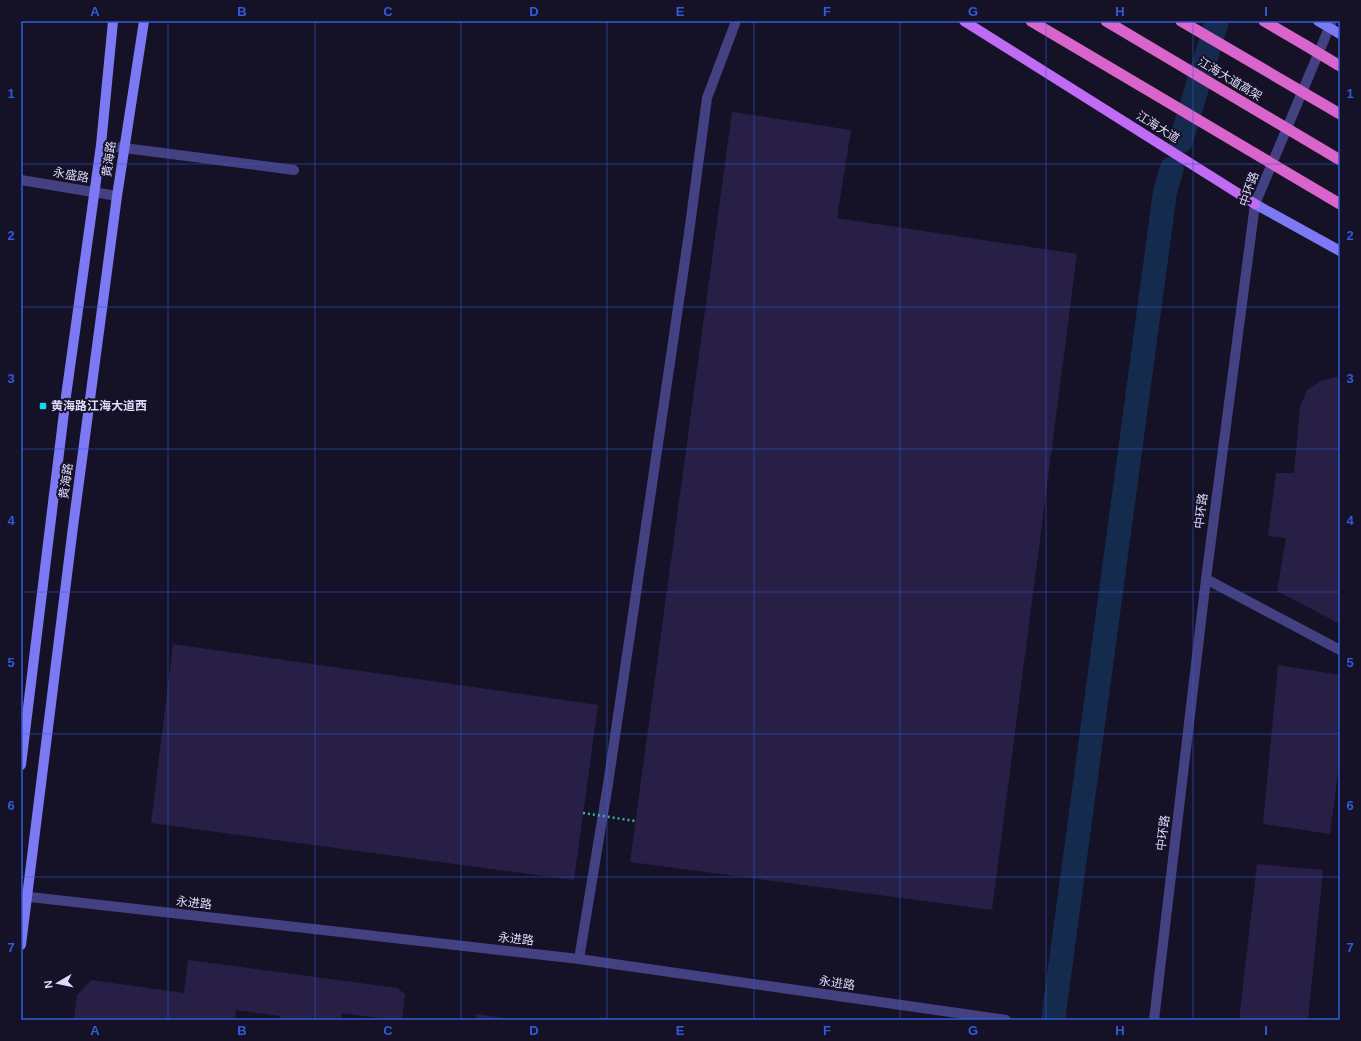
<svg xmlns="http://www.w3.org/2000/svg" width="1361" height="1041" viewBox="0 0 1361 1041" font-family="Arial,'Noto Sans SC',sans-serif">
<rect width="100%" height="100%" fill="#151227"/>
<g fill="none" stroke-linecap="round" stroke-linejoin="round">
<!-- canal -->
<g stroke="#152b4d" stroke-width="24">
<path d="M1181,141L1217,21"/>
<path d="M1053,1020L1165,192L1172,168"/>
</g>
</g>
<!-- building -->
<g fill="#271f46">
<path d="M732,112L851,130L837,218L1077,254L992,910L630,862Z"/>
<path d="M1336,377H1340V624L1277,591L1286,538L1268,536L1276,473H1294L1300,407L1307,390L1321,381Z"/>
<path d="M173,644L598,705L574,880L151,823Z"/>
<path d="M1278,665L1340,675V757L1330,834L1263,824Z"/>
<path d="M1257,864L1323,870L1308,1020H1239Z"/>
<path d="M188,960L397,988L405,994L402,1020H393L342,1013L341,1020H280V1016L236,1010L235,1020H74L77,995L91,980L184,993Z"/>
<path d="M476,1014L512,1019V1020H476Z"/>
<path d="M600,1017L620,1019V1020H599Z"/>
</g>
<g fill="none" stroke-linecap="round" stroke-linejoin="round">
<!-- service -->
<path stroke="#434182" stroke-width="10" d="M101,145L294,170"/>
<!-- minor -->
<g stroke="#434182" stroke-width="10">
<path d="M1206,579L1340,650"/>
<path d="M579,959L608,784L689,233L707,98L736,21"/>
</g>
<!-- tertiary -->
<g stroke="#434182" stroke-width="10">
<path d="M21,180L117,196"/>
<path d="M21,896L579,959L1006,1020"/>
<path d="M1154,1020L1206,579L1255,204L1332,21"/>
</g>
<!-- secondary -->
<g stroke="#7d79f4" stroke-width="10">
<path d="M1318,21L1340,34"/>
<path d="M1255,204L1340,251"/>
<path d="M21,765L66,396L101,145L113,21"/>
<path d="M21,945L73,527L117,196L144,21"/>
</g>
<!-- primary -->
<path stroke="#c06bf3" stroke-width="10" d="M964,21L1255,204"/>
<!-- trunk -->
<path stroke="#d965cc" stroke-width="11" d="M1264,21L1305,45"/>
<!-- path-bridge -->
<path stroke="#3ab0a9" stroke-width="2.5" stroke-dasharray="2 3" stroke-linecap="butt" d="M583,813L635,821"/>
<!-- trunk-bridge -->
<g stroke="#d965cc" stroke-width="11">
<path d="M1031,21L1340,204"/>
<path d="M1106,21L1340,160"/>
<path d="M1181,21L1340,114"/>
<path d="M1305,45L1340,66"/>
</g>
</g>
<!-- grid -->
<path fill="none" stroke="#305cdc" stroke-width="1" stroke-opacity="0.55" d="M168,21V1020M315,21V1020M461,21V1020M607,21V1020M754,21V1020M900,21V1020M1046,21V1020M1193,21V1020M21,164H1340M21,307H1340M21,449H1340M21,592H1340M21,734H1340M21,877H1340"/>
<!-- markers -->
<rect fill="#16d6ec" stroke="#151227" stroke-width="1.5" x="39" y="402" width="8" height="8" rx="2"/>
<g text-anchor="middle" stroke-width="4" stroke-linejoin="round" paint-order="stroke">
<!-- street labels -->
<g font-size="12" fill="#dedafc" stroke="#151227">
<text transform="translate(1230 79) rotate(31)" y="4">江海大道高架</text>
<text transform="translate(1158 127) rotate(32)" y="4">江海大道</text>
<text transform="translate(109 159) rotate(-82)" y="4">黄海路</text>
<text transform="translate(71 175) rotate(10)" y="4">永盛路</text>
<text transform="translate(1249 189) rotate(-71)" y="4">中环路</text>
<text transform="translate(66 481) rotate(-82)" y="4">黄海路</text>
<text transform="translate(1201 511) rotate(-83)" y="4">中环路</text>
<text transform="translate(1163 833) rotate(-83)" y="4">中环路</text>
<text transform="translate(194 903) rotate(6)" y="4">永进路</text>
<text transform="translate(516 939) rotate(6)" y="4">永进路</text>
<text transform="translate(837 983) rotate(8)" y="4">永进路</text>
</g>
<!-- poi labels -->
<g font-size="12" font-weight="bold" fill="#dedafc" stroke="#151227" text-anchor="start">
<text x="51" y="410">黄海路江海大道西</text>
</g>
</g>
<!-- border -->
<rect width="1361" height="1041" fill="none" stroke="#151227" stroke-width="44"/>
<!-- north arrow -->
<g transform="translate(58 983) rotate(261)" stroke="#151227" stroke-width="3" paint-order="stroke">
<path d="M0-3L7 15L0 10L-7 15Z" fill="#dedafc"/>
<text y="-6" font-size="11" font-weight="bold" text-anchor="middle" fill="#dedafc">N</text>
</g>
<rect x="22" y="22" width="1317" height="997" fill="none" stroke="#305cdc" stroke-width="1.5"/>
<g font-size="13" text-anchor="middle" font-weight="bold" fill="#305cdc">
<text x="95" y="16">A</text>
<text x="242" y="16">B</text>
<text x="388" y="16">C</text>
<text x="534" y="16">D</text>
<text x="680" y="16">E</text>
<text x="827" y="16">F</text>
<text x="973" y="16">G</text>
<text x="1120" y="16">H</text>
<text x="1266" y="16">I</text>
<text x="11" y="98">1</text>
<text x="1350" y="98">1</text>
<text x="11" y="240">2</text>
<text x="1350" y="240">2</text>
<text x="11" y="383">3</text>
<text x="1350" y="383">3</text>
<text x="11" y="525">4</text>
<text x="1350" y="525">4</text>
<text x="11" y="667">5</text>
<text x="1350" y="667">5</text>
<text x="11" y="810">6</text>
<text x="1350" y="810">6</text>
<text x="11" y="952">7</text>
<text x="1350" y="952">7</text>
<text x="95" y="1035">A</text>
<text x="242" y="1035">B</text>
<text x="388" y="1035">C</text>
<text x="534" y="1035">D</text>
<text x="680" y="1035">E</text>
<text x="827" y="1035">F</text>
<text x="973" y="1035">G</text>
<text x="1120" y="1035">H</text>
<text x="1266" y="1035">I</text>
</g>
</svg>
